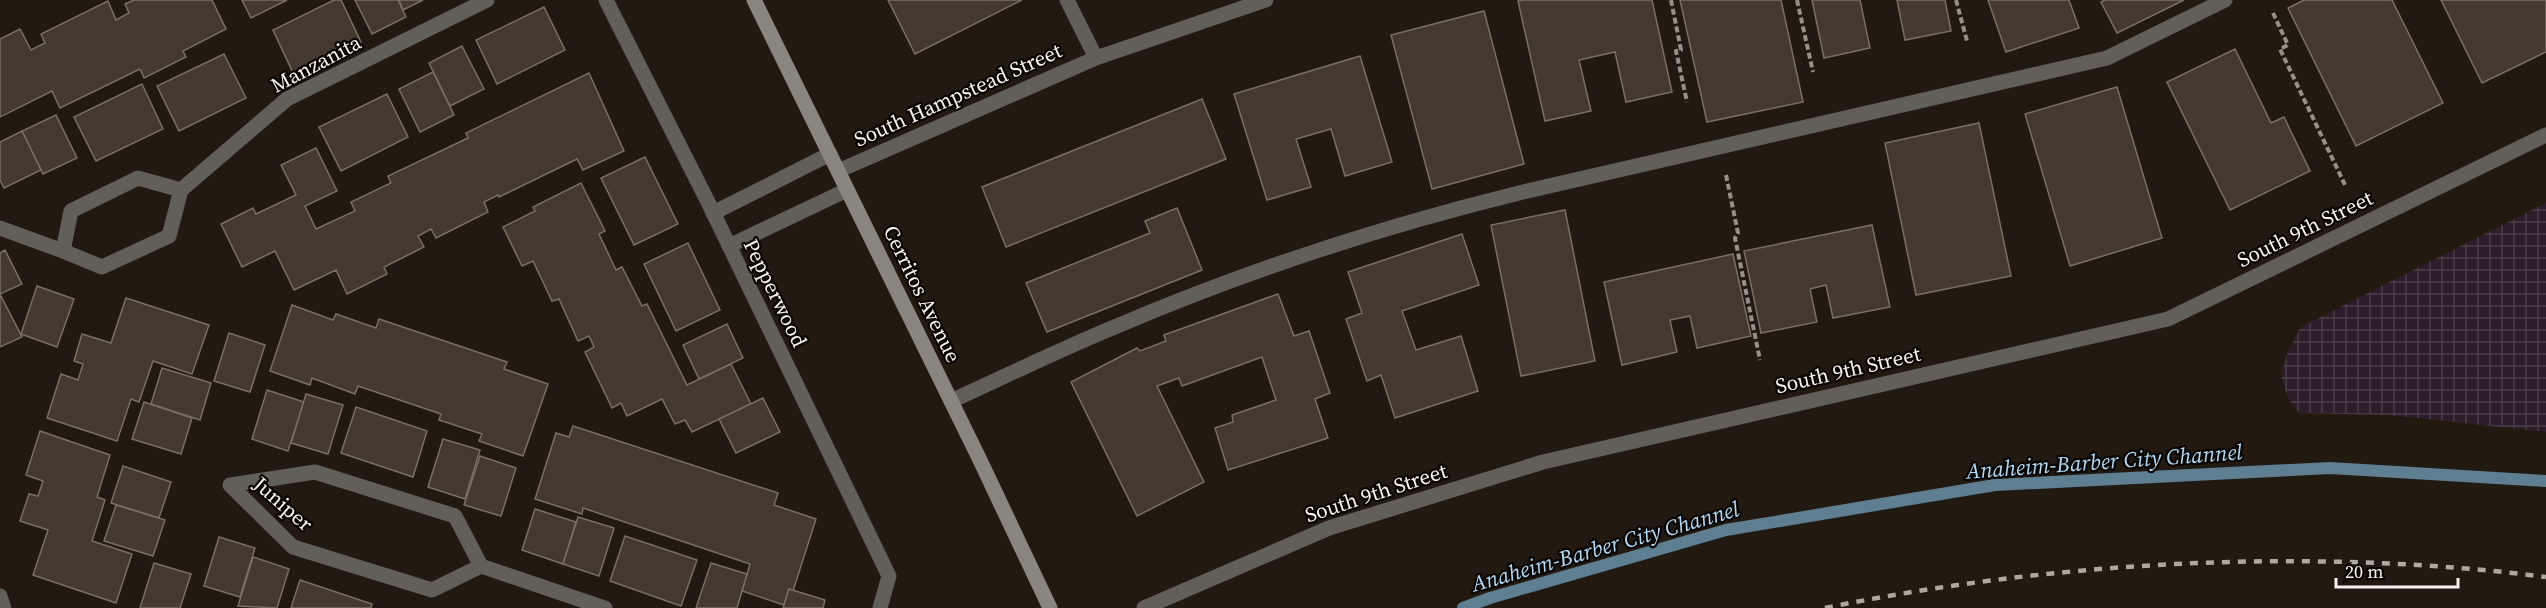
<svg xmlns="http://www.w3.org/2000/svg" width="2546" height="608" viewBox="0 0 2546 608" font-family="'Source Serif 4',serif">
<defs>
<pattern id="industrial-grid" width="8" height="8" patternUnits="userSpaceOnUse" patternTransform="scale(1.5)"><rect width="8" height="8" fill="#2b1d29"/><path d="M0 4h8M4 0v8" fill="none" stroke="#4a3e48"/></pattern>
</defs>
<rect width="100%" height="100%" fill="#221910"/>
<!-- industrial -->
<path fill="url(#industrial-grid)" d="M2546,203V432L2389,415L2299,413L2288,398L2281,376L2288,351L2301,327Z"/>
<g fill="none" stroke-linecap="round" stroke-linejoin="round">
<!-- stream -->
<path stroke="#5e7f92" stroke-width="12" d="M1463,608L1490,598L1726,530L1995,485L2330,468L2546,481"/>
</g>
<!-- building -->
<g fill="#43392f" stroke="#7a6f63" stroke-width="1.5">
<path d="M134,0H212L226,29L183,51L186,57L144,78L140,69L60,108L52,91L0,117V39L20,29L31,50L45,43L41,34L108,1L116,20L129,13L125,4Z"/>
<path d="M242,0H287L251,18Z"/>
<path d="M334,0H341L361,42L294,75L273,30Z"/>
<path d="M355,0H398L406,17L372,34Z"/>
<path d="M399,0H423L403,10Z"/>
<path d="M888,0H1022L915,54Z"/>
<path d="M1523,0H1652L1672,92L1626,102L1615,52L1579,60L1591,111L1545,121L1518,1Z"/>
<path d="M1680,0H1781L1803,102L1707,122Z"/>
<path d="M1812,0H1860L1870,48L1824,58Z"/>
<path d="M1897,0H1945L1951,31L1905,40Z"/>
<path d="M1988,0H2069L2079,28L2006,52Z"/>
<path d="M2105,0H2184L2117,33L2101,2Z"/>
<path d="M2304,0H2392L2443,103L2356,146L2288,8Z"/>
<path d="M2441,0H2546V52L2482,83Z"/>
<path d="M544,7L565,50L497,84L476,40Z"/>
<path d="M1484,11L1524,164L1432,189L1391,35Z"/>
<path d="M462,46L484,89L450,106L429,63Z"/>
<path d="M2235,49L2271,123L2284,117L2310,171L2230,210L2167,82Z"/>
<path d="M224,54L246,98L179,131L157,86Z"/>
<path d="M1360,56L1392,162L1345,176L1331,129L1296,139L1311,187L1267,200L1234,94Z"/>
<path d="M433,72L454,115L420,132L399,89Z"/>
<path d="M589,73L624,151L583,170L577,159L499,197L498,195L484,202L488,212L436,238L431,229L418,236L424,247L384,267L387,274L347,294L336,270L294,290L275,251L242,267L221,224L253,208L256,214L296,195L281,165L316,148L337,191L305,206L316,229L355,211L351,202L391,183L388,176L468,138L466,133Z"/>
<path d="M142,84L163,129L96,161L74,117Z"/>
<path d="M2117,87L2162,238L2070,266L2025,114Z"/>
<path d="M387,94L408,137L341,171L319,127Z"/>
<path d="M1202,99L1226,159L1006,247L982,187Z"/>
<path d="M56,115L77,158L43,174L22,131Z"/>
<path d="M1979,123L2011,276L1916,295L1885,143Z"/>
<path d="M22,131L41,170L4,188L0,180V142Z"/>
<path d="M645,157L678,224L634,245L601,178Z"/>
<path d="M581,183L605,231L599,234L616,270L622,267L642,306L647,304L687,385L731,364L751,404L692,432L685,420L675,424L662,399L627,416L621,403L612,408L585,352L594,347L589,336L578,341L559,299L552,301L533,261L522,266L503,227L535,211L533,207Z"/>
<path d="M1177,208L1202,270L1047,332L1026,283L1150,233L1145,221Z"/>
<path d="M1565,210L1595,361L1521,376L1491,225Z"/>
<path d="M1872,225L1890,307L1833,318L1826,285L1810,289L1817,322L1761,333L1744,251Z"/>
<path d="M1462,234L1479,285L1402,311L1416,350L1461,336L1478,391L1395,418L1381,375L1367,381L1346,319L1362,313L1348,272Z"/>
<path d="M688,243L720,310L676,331L644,264Z"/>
<path d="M5,250L22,284L0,294V253Z"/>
<path d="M1733,254L1751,336L1697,348L1690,316L1670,320L1677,352L1622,365L1604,282Z"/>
<path d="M37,286L74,299L57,347L21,334Z"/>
<path d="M0,294L22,337L0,347Z"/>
<path d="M1278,294L1294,336L1309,331L1330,393L1315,399L1328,438L1228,470L1215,428L1233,422L1232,415L1276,400L1262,357L1182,386L1179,378L1157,386L1204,482L1137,516L1071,382L1137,348L1140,351L1166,341L1164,335Z"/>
<path d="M126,298L209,325L192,374L153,361L139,402L131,399L117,441L47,418L61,374L78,380L83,364L74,361L82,334L111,343Z"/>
<path d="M292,305L333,320L336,314L376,328L379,319L507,362L504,369L548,384L523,456L479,441L482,434L439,420L441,414L358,386L355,394L312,378L310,385L270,371Z"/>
<path d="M727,324L743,358L699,379L683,345Z"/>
<path d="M229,333L265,345L250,392L214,381Z"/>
<path d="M162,368L211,383L200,420L151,404Z"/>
<path d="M267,390L304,402L288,451L252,439Z"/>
<path d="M306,394L343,405L328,454L291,443Z"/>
<path d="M763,398L780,432L736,453L719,419Z"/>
<path d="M144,402L192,418L181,454L132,439Z"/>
<path d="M356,407L427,431L413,477L341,453Z"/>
<path d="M573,426L778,493L774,505L816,519L793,591L789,589L784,605L742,591L750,564L583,508L582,514L535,499L556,433L569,437Z"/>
<path d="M40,431L110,455L97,497L105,500L92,541L132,554L116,603L33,575L48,530L20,521L29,494L38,496L43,481L26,475Z"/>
<path d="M443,439L480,450L465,499L428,487Z"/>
<path d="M480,456L516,468L501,516L464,505Z"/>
<path d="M123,466L171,482L159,518L111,503Z"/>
<path d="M116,505L165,520L153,556L104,541Z"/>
<path d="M535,509L576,522L563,564L522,550Z"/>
<path d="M578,517L614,528L599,576L563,564Z"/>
<path d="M625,536L697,560L681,606L610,581Z"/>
<path d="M219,537L255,548L240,597L204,586Z"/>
<path d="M253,557L289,569L277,608L238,606Z"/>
<path d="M154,563L191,574L180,608H140Z"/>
<path d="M711,563L747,574L737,608H696Z"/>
<path d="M300,580L372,604L371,608H291Z"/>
<path d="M789,589L825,600L823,608H783Z"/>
</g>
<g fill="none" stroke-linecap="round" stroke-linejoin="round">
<!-- path -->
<g stroke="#979088" stroke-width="4" stroke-dasharray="6 3" stroke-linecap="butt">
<path d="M1671,0L1681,50L1676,51L1687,102"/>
<path d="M1797,0L1813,72"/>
<path d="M1956,0L1967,41"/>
<path d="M2273,13L2288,45L2280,49L2346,187"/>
<path d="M1726,175L1738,233L1735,238L1760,360"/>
</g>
<!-- lane -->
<g stroke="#625f59" stroke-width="15">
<path d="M1067,0L1096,58L1266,0"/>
<path d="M0,228L63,251"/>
<path d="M951,401C1006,376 1061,349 1117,326C1248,270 1384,226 1523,192L2107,58L2225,0"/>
</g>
<!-- street -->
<g stroke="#625f59" stroke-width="15">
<path d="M606,0L708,202L889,576L880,608"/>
<path d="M838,171L1096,58"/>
<path d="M181,190L138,178L71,211L63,251L102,267L169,236L181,190L287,99L487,0"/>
<path d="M713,213L830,154"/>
<path d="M729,246L847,190"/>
<path d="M481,566L432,590L293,547L230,485L315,472L455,516L481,566L605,608"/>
<path d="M0,596L4,608"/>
<path d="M1144,608L1329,528L1543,462L2168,319L2546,135"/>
</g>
<!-- secondary -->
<path stroke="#8b867d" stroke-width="15" d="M754,0L979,458L1050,608"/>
<!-- rail -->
<path stroke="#afa8a0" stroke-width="4.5" stroke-dasharray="8 8" stroke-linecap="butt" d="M1825,608C2055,561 2312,547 2546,577"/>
</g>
<g text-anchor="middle" stroke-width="4.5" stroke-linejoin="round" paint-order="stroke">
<!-- street labels -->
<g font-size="21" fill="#f9f3ec" stroke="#090603">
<text transform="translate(316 64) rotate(-28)" y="7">Manzanita</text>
<text transform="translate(958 95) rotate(-24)" y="7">South Hampstead Street</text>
<text transform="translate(2305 229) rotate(-26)" y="7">South 9th Street</text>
<text transform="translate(775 293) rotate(64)" y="7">Pepperwood</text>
<text transform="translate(922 294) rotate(64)" y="7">Cerritos Avenue</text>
<text transform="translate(1848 370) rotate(-13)" y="7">South 9th Street</text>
<text transform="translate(1376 493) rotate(-18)" y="7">South 9th Street</text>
<text transform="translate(283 504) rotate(41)" y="7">Juniper</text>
</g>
<!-- water labels -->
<g font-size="22" font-style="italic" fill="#afd9f7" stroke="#090603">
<text transform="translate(2104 461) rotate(-4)" y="8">Anaheim-Barber City Channel</text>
<text transform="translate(1605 546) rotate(-16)" y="8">Anaheim-Barber City Channel</text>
</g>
</g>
<!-- scale -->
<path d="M2336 578v9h122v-9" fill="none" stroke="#f9f3ec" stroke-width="3"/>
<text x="2345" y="578" font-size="18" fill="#f9f3ec" stroke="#090603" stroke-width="4.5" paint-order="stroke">20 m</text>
</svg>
